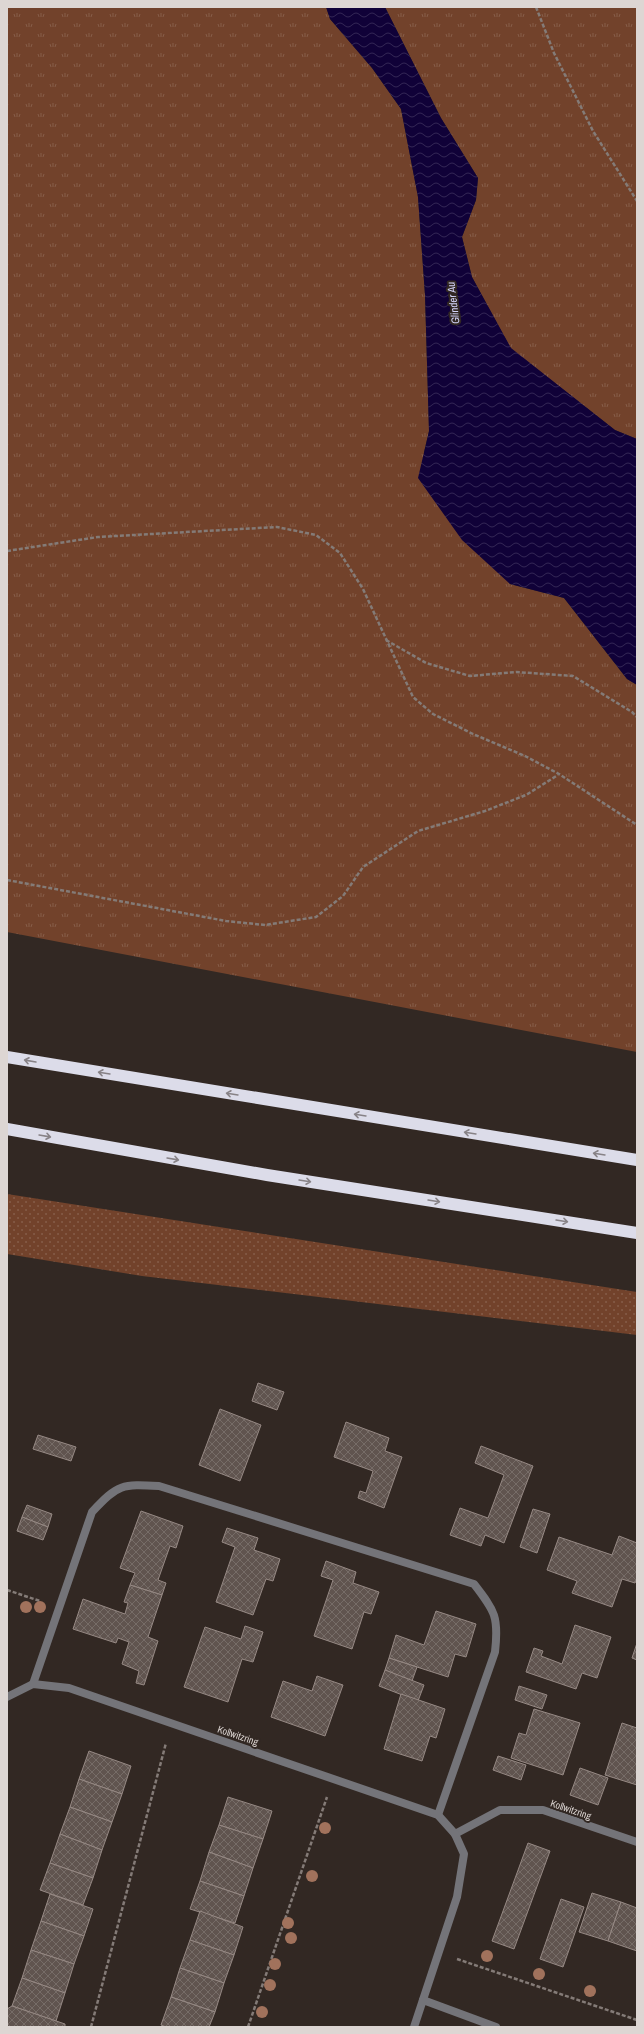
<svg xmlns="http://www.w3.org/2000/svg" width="644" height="2034" viewBox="0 0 644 2034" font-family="'Archivo Narrow',sans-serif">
<defs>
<pattern id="grass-dots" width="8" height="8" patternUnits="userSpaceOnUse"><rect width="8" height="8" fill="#72422b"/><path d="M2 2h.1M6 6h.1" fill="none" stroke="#865d49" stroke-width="1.8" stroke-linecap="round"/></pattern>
<pattern id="park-tufts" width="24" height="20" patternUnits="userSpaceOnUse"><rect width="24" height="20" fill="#72422b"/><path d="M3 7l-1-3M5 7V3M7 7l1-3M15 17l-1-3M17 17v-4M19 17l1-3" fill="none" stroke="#865d49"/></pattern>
<pattern id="water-waves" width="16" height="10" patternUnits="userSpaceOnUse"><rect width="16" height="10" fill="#100138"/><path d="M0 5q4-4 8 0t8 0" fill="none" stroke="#322554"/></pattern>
<pattern id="building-cross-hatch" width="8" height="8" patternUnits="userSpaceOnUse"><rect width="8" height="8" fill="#60544f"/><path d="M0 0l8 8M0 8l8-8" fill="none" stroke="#766c67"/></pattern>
</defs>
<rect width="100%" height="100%" fill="#322823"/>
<!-- grass -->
<path fill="url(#grass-dots)" d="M7,1194L637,1292V1335L142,1276L7,1254Z"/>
<!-- park -->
<g fill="url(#park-tufts)">
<path d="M7,7H326L330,19L372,68L401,109L418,197L425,295L429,431L424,452L510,584L564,598L627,679L637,685V1052L7,932Z"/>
<path d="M385,7H637V439L615,430L511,349L472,277L462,237L476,200L478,178L441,118Z"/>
</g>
<!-- water -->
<path fill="url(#water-waves)" d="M326,7H385L441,118L478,178L476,200L462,237L472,277L511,348L615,430L637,439V685L627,679L564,598L510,584L462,540L418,478L429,431L425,295L418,197L401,109L372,68L330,19Z"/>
<!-- building -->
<g fill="url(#building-cross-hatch)" stroke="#968984">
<path d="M258,1383L284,1392L277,1410L252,1401Z"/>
<path d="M220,1409L261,1425L240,1481L199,1465Z"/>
<path d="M346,1422L389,1438L385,1451L402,1457L384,1508L358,1498L360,1491L366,1493L373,1471L334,1457Z"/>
<path d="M38,1435L76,1447L71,1461L33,1449Z"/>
<path d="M481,1446L533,1466L504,1543L485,1535L481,1546L450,1535L460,1508L488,1518L504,1475L475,1463Z"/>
<path d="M27,1505L52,1514L48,1527L22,1517Z"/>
<path d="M533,1509L550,1514L537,1553L520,1547Z"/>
<path d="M141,1511L183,1526L176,1548L170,1546L158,1580L166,1583L162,1595L130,1585L135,1573L120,1568Z"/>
<path d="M22,1517L48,1527L43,1540L17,1531Z"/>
<path d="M227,1528L258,1538L254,1550L280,1559L273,1581L266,1579L253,1615L216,1602L235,1547L222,1542Z"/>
<path d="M619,1536L637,1543V1579L635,1583L622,1579L612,1607L572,1593L577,1581L547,1570L559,1537L612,1555Z"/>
<path d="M326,1561L356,1572L353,1583L379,1592L371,1614L364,1612L352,1649L314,1636L333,1580L321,1576Z"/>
<path d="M130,1585L162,1595L148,1637L158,1641L144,1685L136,1683L139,1671L122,1664L129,1642L118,1638L116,1643L73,1629L83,1599L125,1614L128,1603L124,1602Z"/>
<path d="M436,1611L476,1624L466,1657L455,1654L448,1677L389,1658L396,1635L424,1645Z"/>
<path d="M575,1625L611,1637L597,1678L582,1673L576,1689L526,1672L534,1648L543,1651L541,1656L562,1664Z"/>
<path d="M245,1626L263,1632L253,1662L242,1659L228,1702L184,1687L205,1627L241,1639Z"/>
<path d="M637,1643V1660L632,1658Z"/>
<path d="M389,1658L417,1667L412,1681L385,1670Z"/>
<path d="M385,1670L424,1685L418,1701L379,1686Z"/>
<path d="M317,1676L343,1685L325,1736L271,1717L283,1681L312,1691Z"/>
<path d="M519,1686L547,1695L542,1709L515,1700Z"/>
<path d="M401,1694L445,1709L436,1738L430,1736L422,1761L384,1749Z"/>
<path d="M534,1709L580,1723L563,1775L511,1758L519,1733L526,1735Z"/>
<path d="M622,1723L637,1728V1785L605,1775Z"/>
<path d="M89,1751L131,1766L122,1794L79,1779Z"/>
<path d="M498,1756L526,1765L521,1780L493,1770Z"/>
<path d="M580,1768L608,1778L598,1805L570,1795Z"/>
<path d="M79,1779L122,1794L112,1822L70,1807Z"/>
<path d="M228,1797L272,1811L263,1839L219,1825Z"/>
<path d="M70,1807L112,1822L102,1850L60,1834Z"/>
<path d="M219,1825L263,1839L253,1868L209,1852Z"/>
<path d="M60,1834L102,1850L93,1878L50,1863Z"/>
<path d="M528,1843L550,1851L514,1949L492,1941Z"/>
<path d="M209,1852L253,1868L244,1896L200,1881Z"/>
<path d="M50,1863L93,1878L83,1905L40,1890Z"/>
<path d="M200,1881L244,1896L235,1923L190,1909Z"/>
<path d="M592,1893L621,1902L608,1941L579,1932Z"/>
<path d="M50,1894L93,1909L84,1936L41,1921Z"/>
<path d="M561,1899L584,1907L563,1967L540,1959Z"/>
<path d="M621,1902L637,1908V1951L608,1941Z"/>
<path d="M200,1911L243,1927L234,1955L190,1940Z"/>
<path d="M41,1921L84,1936L74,1964L31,1950Z"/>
<path d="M190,1940L234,1955L224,1983L180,1968Z"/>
<path d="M31,1950L74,1964L65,1993L22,1978Z"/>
<path d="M180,1968L224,1983L215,2012L171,1997Z"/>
<path d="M22,1978L65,1993L56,2021L12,2006Z"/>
<path d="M171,1997L215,2012L209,2027H166L161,2025Z"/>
<path d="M12,2006L65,2024V2027H7V2009Z"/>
</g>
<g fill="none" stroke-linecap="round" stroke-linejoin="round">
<!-- path -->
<g stroke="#847b77" stroke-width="2.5" stroke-dasharray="4 2" stroke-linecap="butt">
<path d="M536,7L554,53L593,131L637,201"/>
<path d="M7,551L98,537L277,527L316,535L340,553L363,589L413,697L433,714L473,734L525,756L559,774L637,825"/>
<path d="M386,640L426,663L470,676L516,672L573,676L632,712L637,717"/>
<path d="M7,880L226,921L265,925L316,917L343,896L363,867L418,831L485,811L526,795L558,775"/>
<path d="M7,1590L40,1601"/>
<path d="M457,1959L637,2020"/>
<path d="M91,2027L166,1743"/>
<path d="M248,2027L327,1797"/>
</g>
<!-- lane -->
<g stroke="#747479" stroke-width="8">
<path d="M33,1684L92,1512C118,1484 122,1484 159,1486L474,1584C495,1611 499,1617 495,1652L438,1815"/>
<path d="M423,2000L496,2027"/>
</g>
<!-- street -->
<g stroke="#747479" stroke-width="8">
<path d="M7,1697L33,1684L69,1688L438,1815L455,1834L500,1810H543L637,1842"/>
<path d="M414,2027L457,1897L464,1854L455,1834"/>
</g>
<!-- highway -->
<g stroke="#dcdce9" stroke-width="12">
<path d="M7,1057L637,1160"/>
<path d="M7,1129L267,1175L637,1233"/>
</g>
</g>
<!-- trees -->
<g fill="#a1725c">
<circle cx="26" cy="1607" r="6"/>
<circle cx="40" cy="1607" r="6"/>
<circle cx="325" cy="1828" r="6"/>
<circle cx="312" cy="1876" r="6"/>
<circle cx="288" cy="1923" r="6"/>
<circle cx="291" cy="1938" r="6"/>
<circle cx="487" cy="1956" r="6"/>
<circle cx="275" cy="1964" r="6"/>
<circle cx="539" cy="1974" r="6"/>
<circle cx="270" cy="1985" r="6"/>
<circle cx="590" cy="1991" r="6"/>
<circle cx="262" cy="2012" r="6"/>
</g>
<!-- one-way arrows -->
<defs><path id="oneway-shaft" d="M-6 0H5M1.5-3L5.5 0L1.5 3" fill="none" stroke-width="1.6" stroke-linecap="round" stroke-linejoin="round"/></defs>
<g stroke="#878286">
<use href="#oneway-shaft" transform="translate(30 1061) rotate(-170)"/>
<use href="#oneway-shaft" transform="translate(104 1073) rotate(-171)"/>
<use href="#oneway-shaft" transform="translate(232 1094) rotate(-171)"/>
<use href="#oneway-shaft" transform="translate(360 1115) rotate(-171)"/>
<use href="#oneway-shaft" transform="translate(470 1133) rotate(-171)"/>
<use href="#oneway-shaft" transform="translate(45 1136) rotate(10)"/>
<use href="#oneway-shaft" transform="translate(599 1154) rotate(-171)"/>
<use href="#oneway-shaft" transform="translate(173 1159) rotate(10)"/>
<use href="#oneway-shaft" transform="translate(305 1181) rotate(9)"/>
<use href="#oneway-shaft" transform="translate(434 1201) rotate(9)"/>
<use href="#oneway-shaft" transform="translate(562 1221) rotate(9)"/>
</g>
<g text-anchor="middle" stroke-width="4" stroke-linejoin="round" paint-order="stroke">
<!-- street labels -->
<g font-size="10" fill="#ddd6d3" stroke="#322823">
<text transform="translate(238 1735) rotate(19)" y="4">Kollwitzring</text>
<text transform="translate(571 1809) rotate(19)" y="4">Kollwitzring</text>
</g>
<!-- water labels -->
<g font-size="11" font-style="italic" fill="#d2d3f8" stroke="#322823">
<text transform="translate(453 303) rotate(-97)" y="4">Glinder Au</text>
</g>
</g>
<!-- border -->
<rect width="644" height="2034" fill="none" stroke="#ddd6d3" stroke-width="16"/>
</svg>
